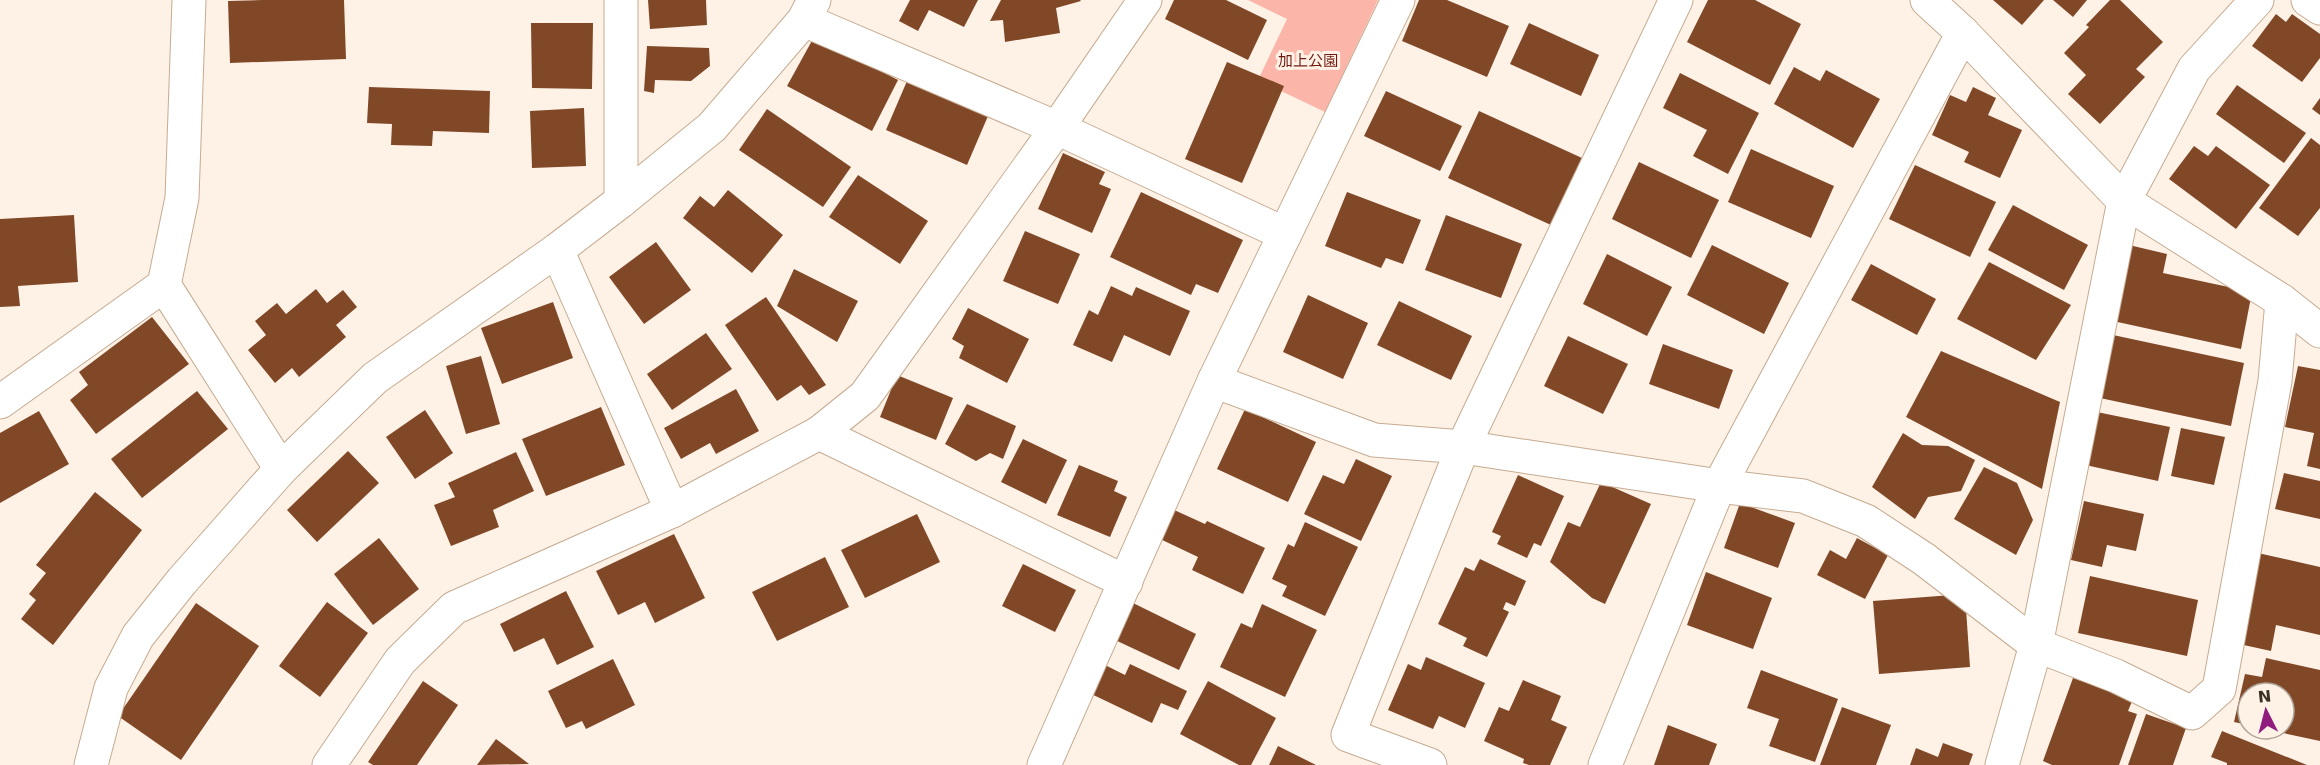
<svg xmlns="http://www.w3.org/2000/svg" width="2320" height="765" viewBox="0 0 2320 765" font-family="'DejaVu Sans','Noto Sans JP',sans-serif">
<rect width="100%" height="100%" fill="#fef2e7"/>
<!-- green -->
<path fill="#fcb5a9" d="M1248,0H1378L1325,112L1258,80L1287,19Z"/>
<!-- building -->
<g fill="#814828">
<path d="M262,0H344L346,59L230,63L228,1Z"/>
<path d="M648,0H706L707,25L650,29Z"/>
<path d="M910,0H978L964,27L929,10L918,31L899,21Z"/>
<path d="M1001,0H1080L1081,1L1056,8L1060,33L1005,42L1003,20L990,21Z"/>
<path d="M1174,0H1226L1267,20L1248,60L1165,19Z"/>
<path d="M1419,0H1447L1509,26L1487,77L1402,41Z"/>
<path d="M1708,0H1755L1801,24L1770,85L1687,42Z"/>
<path d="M1993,0H2044L2022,25Z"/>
<path d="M2053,0H2087L2073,17Z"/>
<path d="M2110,0H2120L2163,42L2136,69L2145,77L2100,124L2068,94L2086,75L2064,53L2089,27L2086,25Z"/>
<path d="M2276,14L2286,22L2292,14L2320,34V58L2302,82L2252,46Z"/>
<path d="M531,23H593L592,89L532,88Z"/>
<path d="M1529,23L1599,55L1581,96L1510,64Z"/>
<path d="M814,37L898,80L872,131L787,86Z"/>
<path d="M647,46L709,48L710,66L691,81L655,80L654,93L644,91Z"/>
<path d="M1227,62L1284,86L1242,183L1185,159Z"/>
<path d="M1794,67L1820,81L1826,70L1880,99L1853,148L1774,104Z"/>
<path d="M1680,73L1759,113L1728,174L1693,156L1707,130L1663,108Z"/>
<path d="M907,81L988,116L967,165L886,130Z"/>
<path d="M2237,85L2306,133L2284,163L2216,114Z"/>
<path d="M369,87L490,91L489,133L433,131L432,146L391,145L392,124L367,123Z"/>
<path d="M1973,87L1996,98L1988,115L2022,130L2000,178L1964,162L1969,152L1932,135L1950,95L1966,102Z"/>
<path d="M1386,91L1462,126L1440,171L1364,136Z"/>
<path d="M2320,98V115L2312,109Z"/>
<path d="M584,108L586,166L532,168L530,111Z"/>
<path d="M767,109L851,167L823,207L739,150Z"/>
<path d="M1479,111L1582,158L1551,225L1448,178Z"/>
<path d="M2311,138L2320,145V208L2298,236L2259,208Z"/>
<path d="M2194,146L2208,156L2216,146L2270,185L2236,229L2169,179Z"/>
<path d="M1751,149L1834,186L1811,238L1728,202Z"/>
<path d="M1063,153L1105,172L1099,184L1111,189L1092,233L1038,209Z"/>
<path d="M1639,162L1719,200L1691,258L1612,219Z"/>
<path d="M1915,165L1996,202L1970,257L1889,219Z"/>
<path d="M858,175L928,221L900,264L829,217Z"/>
<path d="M728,190L783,235L752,273L683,218L700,196L714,207Z"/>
<path d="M1141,192L1243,240L1218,293L1196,284L1191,295L1110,257Z"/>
<path d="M1347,192L1421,220L1403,264L1386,258L1381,268L1325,246Z"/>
<path d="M2013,205L2088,245L2064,290L1988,250Z"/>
<path d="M74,215L78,282L18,286L20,306L0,307V219Z"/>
<path d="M1446,215L1522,244L1501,298L1425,270Z"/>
<path d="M1025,231L1080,254L1058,304L1003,281Z"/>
<path d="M656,242L691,290L644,324L609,277Z"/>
<path d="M1712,245L1789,283L1764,334L1687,295Z"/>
<path d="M2129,245L2167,254L2163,273L2252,292L2241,349L2113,321Z"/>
<path d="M1607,254L1672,287L1647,336L1583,304Z"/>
<path d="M1989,262L2071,305L2036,360L1957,319Z"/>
<path d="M1871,264L1936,299L1917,335L1851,300Z"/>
<path d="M794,269L858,301L837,342L777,306Z"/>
<path d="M1111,286L1132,296L1136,287L1190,311L1170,356L1124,335L1112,362L1073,345L1089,310L1098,315Z"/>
<path d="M316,289L327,303L343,290L357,307L336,325L346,337L299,377L292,368L275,383L248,350L266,335L255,321L277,303L286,314Z"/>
<path d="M1308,295L1368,323L1343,379L1283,352Z"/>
<path d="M766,297L826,385L809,395L801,385L777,401L725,325Z"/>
<path d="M1399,301L1472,336L1451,380L1377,345Z"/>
<path d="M553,302L573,358L502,384L481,328Z"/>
<path d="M968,308L1029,339L1007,383L959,358L964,346L952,339Z"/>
<path d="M152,317L189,364L96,434L70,400L88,385L79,372Z"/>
<path d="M706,333L732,369L672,410L647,374Z"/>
<path d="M2113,335L2244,363L2231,426L2100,398Z"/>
<path d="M1568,336L1628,364L1603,414L1544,386Z"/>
<path d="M1663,344L1733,370L1719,409L1649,384Z"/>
<path d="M1941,351L2060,402L2042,489L1906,417Z"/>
<path d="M481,356L500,424L466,434L446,366Z"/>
<path d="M2298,366L2320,370V469L2307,466L2314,433L2285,427Z"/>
<path d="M897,375L953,398L936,440L880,417Z"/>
<path d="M736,389L759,431L716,454L710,443L681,459L664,428Z"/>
<path d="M197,391L228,429L142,498L111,459Z"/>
<path d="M967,404L1016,426L1003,459L990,453L976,461L945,444Z"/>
<path d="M601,407L625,465L546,496L522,439Z"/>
<path d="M1245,409L1316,442L1288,502L1217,469Z"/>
<path d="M425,410L453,453L415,479L386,437Z"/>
<path d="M39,411L69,464L0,503V433Z"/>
<path d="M2092,411L2170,427L2158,481L2081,464Z"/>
<path d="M2181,428L2225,437L2214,485L2171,476Z"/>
<path d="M1903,433L1922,445L1948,446L1975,460L1961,491L1928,497L1915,519L1872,487Z"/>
<path d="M1023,439L1067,460L1046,504L1001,482Z"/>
<path d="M348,451L379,483L317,542L287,510Z"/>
<path d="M516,452L534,491L493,510L499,527L451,546L434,505L455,497L448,483Z"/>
<path d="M1356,459L1392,476L1361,541L1304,514L1323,475L1344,484Z"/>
<path d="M1079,465L1118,481L1114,491L1127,497L1110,537L1057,515Z"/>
<path d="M1984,467L2017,483L2033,520L2016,555L1954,519Z"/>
<path d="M2284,473L2320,481V519L2275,509Z"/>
<path d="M1518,475L1564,496L1541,546L1534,543L1527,558L1497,544L1501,536L1492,532Z"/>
<path d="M1601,482L1651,504L1605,604L1592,598L1550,562L1568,522L1580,527Z"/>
<path d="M95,492L142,530L53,645L21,619L36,600L29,594L46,573L36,565Z"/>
<path d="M2084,501L2144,514L2136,551L2107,545L2102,567L2071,560Z"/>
<path d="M1740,503L1795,523L1778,568L1724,548Z"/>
<path d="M1172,509L1205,524L1207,521L1265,548L1243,594L1192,570L1198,557L1158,538Z"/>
<path d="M917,514L940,562L865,598L841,550Z"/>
<path d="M1305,522L1358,547L1325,616L1282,596L1287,586L1272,579L1288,544L1294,547Z"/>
<path d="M674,534L705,598L655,623L645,602L618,615L596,571Z"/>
<path d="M379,538L419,589L373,625L334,574Z"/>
<path d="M1857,538L1888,555L1865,599L1817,575L1830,550L1846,559Z"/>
<path d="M2249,551L2320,567V635L2276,625L2271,651L2230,642Z"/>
<path d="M825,557L849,607L777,641L752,592Z"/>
<path d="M1480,559L1526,581L1515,606L1506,602L1503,609L1509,612L1487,657L1463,646L1467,638L1438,624L1465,567L1474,571Z"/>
<path d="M1023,564L1076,590L1055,632L1002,606Z"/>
<path d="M1706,572L1772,598L1753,649L1687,625Z"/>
<path d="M2090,576L2198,600L2187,656L2078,633Z"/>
<path d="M566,591L594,647L557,665L544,638L514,652L500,624Z"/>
<path d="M1965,594L1970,667L1879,674L1873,601Z"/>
<path d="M327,602L368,633L320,697L279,666Z"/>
<path d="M1131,602L1196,634L1179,670L1113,639Z"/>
<path d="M196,603L259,646L181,760L118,716Z"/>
<path d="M1262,604L1317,630L1285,697L1220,667L1241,623L1252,628Z"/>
<path d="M1426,657L1485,683L1465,728L1439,716L1433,729L1388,710L1408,664L1421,670Z"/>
<path d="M2266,658L2320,670V741L2269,730L2284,729V693H2248V725L2234,722L2245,674L2262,677Z"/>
<path d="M613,659L635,705L586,729L582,721L566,728L548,691Z"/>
<path d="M1097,661L1125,675L1130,664L1187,691L1178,710L1161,703L1152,723L1083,690Z"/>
<path d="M1761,670L1838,699L1815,762L1769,746L1779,719L1747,708Z"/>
<path d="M2073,678L2133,699L2128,711L2137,714L2119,765H2052L2043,761Z"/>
<path d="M1523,680L1561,696L1551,720L1567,727L1550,765H1529L1523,763L1524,759L1484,741L1499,707L1509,711Z"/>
<path d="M423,681L458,705L417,765H373L368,762Z"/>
<path d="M1208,681L1276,718L1251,765H1239L1180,734Z"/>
<path d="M1842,707L1891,725L1876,765H1820Z"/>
<path d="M2146,714L2186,728L2173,765H2128Z"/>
<path d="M1668,725L1717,744L1709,765H1654Z"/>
<path d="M2222,731L2307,765H2227V763L2211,757Z"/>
<path d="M496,739L529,764L477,765Z"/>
<path d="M1943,743L1973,754L1969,765H1910L1916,748L1938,757Z"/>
<path d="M1278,746L1316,765H1269Z"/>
</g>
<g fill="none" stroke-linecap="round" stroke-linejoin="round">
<!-- minor casing -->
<g stroke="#c5ab91" stroke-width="35">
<g id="minor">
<path d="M621,0V201"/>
<path d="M1927,0L1963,33L2124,201L2282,301L2320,331"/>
<path d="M2308,0L2320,8"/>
<path d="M804,20L1057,128L1285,234"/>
<path d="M557,250L672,511"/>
<path d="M164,285L281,469"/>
<path d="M1214,381L1374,440L1463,447L1719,486L1803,496L1866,521L1924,559L2036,645L2116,676L2192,713L2219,689L2275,381L2282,301"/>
<path d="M0,402L164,285L182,198L189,0"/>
<path d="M819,433L1126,582"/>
<path d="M91,765L111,688L138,636L182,581L281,469L375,378L557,250L621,201L712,127L804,20L814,0"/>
<path d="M329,765L400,661L454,608L672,511L819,433L865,396L1057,128L1145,0"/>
<path d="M1044,765L1214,381L1398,0"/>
<path d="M1430,765L1348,735L1463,447L1676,0"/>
<path d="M1605,765L1719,486L1963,33"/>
<path d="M2002,765L2036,645L2124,201L2194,69L2257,0"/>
</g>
</g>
<!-- minor -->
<use href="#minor" stroke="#fff" stroke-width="33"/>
</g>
<g text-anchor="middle" stroke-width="6" stroke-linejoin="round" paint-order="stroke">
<!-- park labels -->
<g font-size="15" fill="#701b11" stroke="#fef2e7">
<text x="1308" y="66">加上公園</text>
</g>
</g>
<!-- north arrow -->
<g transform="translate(2266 711) rotate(354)"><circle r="28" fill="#fef2e7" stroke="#b0a499" stroke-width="1.5"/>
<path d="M0-4.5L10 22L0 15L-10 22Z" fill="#901d7d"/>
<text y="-9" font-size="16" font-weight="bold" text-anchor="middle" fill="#3a2f24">N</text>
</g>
</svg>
